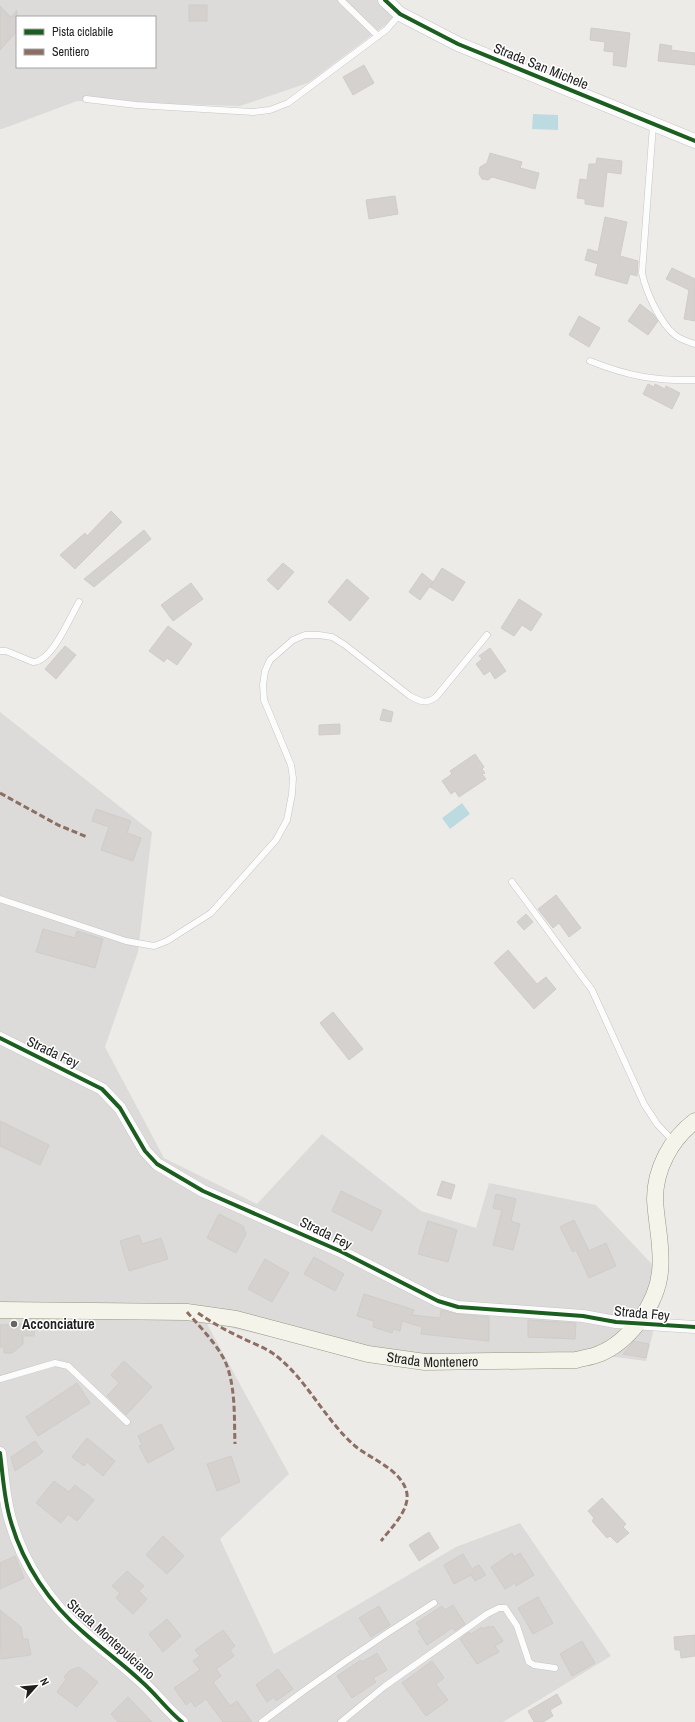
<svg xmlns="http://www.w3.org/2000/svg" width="695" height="1722" viewBox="0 0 695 1722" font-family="'Archivo Narrow',sans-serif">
<rect width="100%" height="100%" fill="#edebe8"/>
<!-- residential -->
<g fill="#dcdbd9" fill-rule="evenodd">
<path d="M0,0H391L400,14L308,83L240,106L77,101L2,129H0ZM17,17H155V67H17Z"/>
<path d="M0,712L152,832L138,952L105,1047L164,1158L257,1204L322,1134L421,1211L476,1228L489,1183L596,1205L666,1279L646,1361L607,1356L581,1365L406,1368L206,1322L289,1474L220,1539L274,1654L456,1547L520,1523L611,1656L503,1722H0Z"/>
</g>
<!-- water -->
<g fill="#bbdbe0">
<path d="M533,114L558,115V130L532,129Z"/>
<path d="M462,803L470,814L450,829L442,818Z"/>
</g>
<!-- building -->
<g fill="#d4d1ce" stroke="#d0ccc9">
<rect x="189" y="5" width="18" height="16"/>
<path d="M0,6L11,17L17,10V31L0,50Z"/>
<path d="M591,28L630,33L626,67L613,65L614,52L604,51L605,42L590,40Z"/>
<path d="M660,44L672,46L671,50L695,53V65L658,61Z"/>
<path d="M364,65L374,83L353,95L343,77Z"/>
<path d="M490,153L522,162L520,168L539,173L535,189L492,177L488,180L482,179L479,174L480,167L487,163Z"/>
<path d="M597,158L622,161L621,174L607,172L603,207L585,204V199L577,198L580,179L587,180L589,164H596Z"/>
<path d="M395,196L398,214L369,219L366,200Z"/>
<path d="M605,217L627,222L620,256L638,261L637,276L630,274L627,284L595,275L598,264L585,260L588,249L598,252Z"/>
<path d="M672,268L695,279V321L684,319L689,290L666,279Z"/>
<path d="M640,304L653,314L658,321L648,335L628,321Z"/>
<path d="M579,316L600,328L589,347L569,335Z"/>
<path d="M648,384L654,387L655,384L665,389L666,386L680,393L672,409L643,394Z"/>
<path d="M111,511L122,522L75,569L60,555L85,533L87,536Z"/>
<path d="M144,530L151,539L94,587L84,579Z"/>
<path d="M283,563L294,572L278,590L267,580Z"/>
<path d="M442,568L465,582L453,601L430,587Z"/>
<path d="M422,573L433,582L420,600L409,592Z"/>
<path d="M347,579L369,598L350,621L328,602Z"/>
<path d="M191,583L203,599L173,621L161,605Z"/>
<path d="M519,599L542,614L531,631L522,625L514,636L501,628Z"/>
<path d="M168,626L192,644L177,665L167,658L164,662L149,651Z"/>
<path d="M65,646L76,655L56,679L45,669Z"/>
<path d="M490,648L506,671L495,679L490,671L484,675L476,664L482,659L479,656Z"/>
<path d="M383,709L393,712L391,722L380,720Z"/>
<path d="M340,724V734L319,735V725Z"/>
<path d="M475,754L484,767L482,769L485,773L482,774L486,779L459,797L455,791L451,794L442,781L452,774L450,771Z"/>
<path d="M96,809L131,821L127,833L141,838L133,861L101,850L109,827L92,821Z"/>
<path d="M556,895L581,928L569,937L559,923L553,928L538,909Z"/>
<path d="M526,914L533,922L524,930L517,922Z"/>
<path d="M43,929L75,938L77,931L103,939L95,968L36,952Z"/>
<path d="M508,950L537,984L546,977L556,989L534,1009L494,963Z"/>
<path d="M333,1012L363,1049L349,1060L320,1023Z"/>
<path d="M0,1121L49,1145L40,1165L0,1146Z"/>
<path d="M442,1181L455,1185L451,1199L437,1195Z"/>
<path d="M341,1191L382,1211L372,1231L332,1211Z"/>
<path d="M496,1194L516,1199L511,1221L520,1224L513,1250L493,1245L502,1210L493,1208Z"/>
<path d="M219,1214L243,1226L246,1234L236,1253L207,1238Z"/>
<path d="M574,1220L589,1251L606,1243L616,1266L589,1278L576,1250L573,1252L560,1227Z"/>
<path d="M428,1221L457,1230L448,1262L418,1254Z"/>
<path d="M139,1235L142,1244L161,1238L168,1259L129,1271L120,1241Z"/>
<path d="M314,1257L344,1274L335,1291L304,1274Z"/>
<path d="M265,1259L289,1273L272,1302L248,1289Z"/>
<path d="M364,1294L414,1310L412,1315L440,1318L441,1310L457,1314L489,1317V1341L421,1334L422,1327L402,1321L400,1331L393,1329L392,1333L373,1327L374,1321L357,1316Z"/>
<path d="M528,1320L576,1323L575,1339L528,1337Z"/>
<path d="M35,1323L34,1336H23V1344L12,1353H4V1347H0V1325Z"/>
<path d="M634,1341L649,1344L646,1358L623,1354Z"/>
<path d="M124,1361L152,1387L126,1415L107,1396L119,1383L111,1375Z"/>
<path d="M77,1383L90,1403L38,1436L26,1417Z"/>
<path d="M161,1424L174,1449L148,1463L139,1446L142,1445L138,1436Z"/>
<path d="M87,1438L115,1461L103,1476L87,1462L84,1466L72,1457Z"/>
<path d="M35,1441L43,1452L15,1471L11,1457Z"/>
<path d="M231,1456L240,1482L217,1491L207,1464Z"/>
<path d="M54,1481L69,1492L75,1485L94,1500L77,1521L68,1514L61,1523L36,1503Z"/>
<path d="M602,1498L626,1524L623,1527L629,1533L617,1543L610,1536L607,1538L592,1521L594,1518L588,1511Z"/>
<path d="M429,1532L439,1548L419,1561L409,1545Z"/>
<path d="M163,1536L184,1556L167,1574L146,1555Z"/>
<path d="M512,1553L514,1557L520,1553L534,1575L516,1586L515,1583L505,1589L491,1567Z"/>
<path d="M463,1554L472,1569L479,1565L486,1575L475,1581L471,1575L454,1584L444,1565Z"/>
<path d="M15,1556L24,1578L0,1589V1563Z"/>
<path d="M127,1571L144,1586L139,1591L147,1599L133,1614L116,1598L120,1593L112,1586Z"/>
<path d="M538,1597L553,1623L533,1634L518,1608Z"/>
<path d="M453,1605L465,1624L455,1631L452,1628L427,1645L418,1631L421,1629L416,1623L442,1606L445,1610Z"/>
<path d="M379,1606L390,1625L371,1637L359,1618Z"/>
<path d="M0,1610L21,1627L23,1639H28L31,1655L1,1659Z"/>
<path d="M167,1619L181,1636L163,1652L149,1634Z"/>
<path d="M489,1626L490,1628L493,1626L503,1641L495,1646L499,1652L477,1664L460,1639L469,1632L471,1634L482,1627L483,1629Z"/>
<path d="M223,1630L235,1646L230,1650L234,1656L216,1669L221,1676L213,1682L230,1706L237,1701L252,1722H223L206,1699L195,1707L191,1701L186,1705L174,1688L200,1670L193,1661L200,1656L195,1650Z"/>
<path d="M695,1635V1656L681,1658L680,1650H675L674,1637Z"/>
<path d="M582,1641L595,1663L572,1676L560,1654Z"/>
<path d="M377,1653L387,1670L373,1678L376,1682L352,1698L337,1676L361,1660L362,1662Z"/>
<path d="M432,1661L444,1678L436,1684L448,1700L426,1716L402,1683Z"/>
<path d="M79,1667L98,1682L77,1707L57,1692L66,1679L64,1677L69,1671Z"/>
<path d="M278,1669L293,1689L276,1701L274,1697L267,1702L256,1685Z"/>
<path d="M557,1694L562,1703L550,1710L553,1716L543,1722H534L528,1711Z"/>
<path d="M128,1697L152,1722H118L111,1714Z"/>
</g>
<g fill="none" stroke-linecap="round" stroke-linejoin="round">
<!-- service casing -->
<g stroke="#c6c5c4" stroke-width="7">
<g id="service">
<path d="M341,0L378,36"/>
<path d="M86,99L136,105L253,112L270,110L288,103L386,30L400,14"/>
<path d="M653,125L642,273C646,292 660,323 675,335C681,340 689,342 695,344"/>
<path d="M590,361C628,376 654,381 695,380"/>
<path d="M0,651H6L33,662C52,662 70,617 79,602"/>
<path d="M512,882L592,990L644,1104L657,1124L674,1142"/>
<path d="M0,899L126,941L154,946L167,941L211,913L276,840L287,820L292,794L293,778L291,765L264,700L263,685L265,671L270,660L293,640L305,635H319L332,637L345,645L410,696C421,702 426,704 436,697L487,635"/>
<path d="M0,1379L55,1363L68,1366L127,1422"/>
<path d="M262,1722C318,1679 375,1640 434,1603"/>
<path d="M341,1722L385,1686L487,1614L499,1608H505L517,1626L529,1662L534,1665L555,1668"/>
</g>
</g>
<!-- minor casing -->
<g stroke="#c6c5c4" stroke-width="13">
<g id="minor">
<path d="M0,1038L102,1089L120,1108L145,1151L157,1164L203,1191L340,1251L438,1301L458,1307L583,1316L616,1322L695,1327"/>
<path d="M0,1453C3,1476 4,1500 11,1522C23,1564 50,1604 83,1632C102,1649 123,1664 141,1681C156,1694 167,1710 182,1722"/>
</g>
</g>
<!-- tertiary casing -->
<g stroke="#c6c5c4" stroke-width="15">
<path id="tertiary" d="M385,0L400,14L458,44L695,141"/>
</g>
<!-- secondary casing -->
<g stroke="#979780" stroke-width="17">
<g id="secondary">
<path id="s1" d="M0,1310L187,1312L236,1319L368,1354L425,1362L576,1360C583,1358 592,1357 599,1354C629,1342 657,1304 660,1272C663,1248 656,1223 655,1199C655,1169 671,1139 695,1121"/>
</g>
</g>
<!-- service -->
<use href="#service" stroke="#fcfcfc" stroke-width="6"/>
<!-- minor -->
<use href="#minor" stroke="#fcfcfc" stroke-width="12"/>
<!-- tertiary -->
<use href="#tertiary" stroke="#fcfcfc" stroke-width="14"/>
<!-- secondary -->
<use href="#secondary" stroke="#f4f4eb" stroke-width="16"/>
<!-- quiet -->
<g stroke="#8d6e63" stroke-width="3" stroke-dasharray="6 3" stroke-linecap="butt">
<path d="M0,793L58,825L87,837"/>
<path d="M187,1312C200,1327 216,1343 225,1361C236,1386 234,1418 235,1444"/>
<path d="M198,1313C211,1322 225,1330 240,1337C251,1343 265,1347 275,1355C305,1377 325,1420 355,1446C372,1460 403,1470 407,1494C409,1511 391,1528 381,1541"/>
</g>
<!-- cycleway casing -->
<g stroke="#fff" stroke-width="6">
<g id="cycleway">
<path d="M385,0L400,14L458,44L695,141"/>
<path d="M0,1038L102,1089L120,1108L145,1151L157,1164L203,1191L340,1251L438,1301L458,1307L583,1316L616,1322L695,1327"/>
<path d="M0,1453C3,1476 4,1500 11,1522C23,1564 50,1604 83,1632C102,1649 123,1664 141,1681C156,1694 167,1710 182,1722"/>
</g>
</g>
<!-- cycleway -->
<use href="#cycleway" stroke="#1b5e20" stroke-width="4"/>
</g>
<!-- markers -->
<circle fill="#676665" stroke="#fff" stroke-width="1.5" cx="14" cy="1324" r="4"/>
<g text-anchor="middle" stroke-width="3" stroke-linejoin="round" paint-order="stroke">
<!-- street labels -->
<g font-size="14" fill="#1f1f1f" stroke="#fff">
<text transform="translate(541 66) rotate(22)" y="5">Strada San Michele</text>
<text transform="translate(53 1052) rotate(25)" y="5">Strada Fey</text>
<text transform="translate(326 1233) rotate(26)" y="5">Strada Fey</text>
<text transform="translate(642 1313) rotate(5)" y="5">Strada Fey</text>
<text dy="5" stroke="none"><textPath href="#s1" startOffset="438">Strada Montenero</textPath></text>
<text transform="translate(111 1639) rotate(42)" y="5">Strada Montepulciano</text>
</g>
<!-- poi labels -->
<g font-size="14" font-weight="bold" fill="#1f1f1f" stroke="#fff" text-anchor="start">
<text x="22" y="1329">Acconciature</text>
</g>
</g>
<!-- legend -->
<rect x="16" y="16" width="140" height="52" fill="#ffffff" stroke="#a5a5a5"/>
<rect x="24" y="29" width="20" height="6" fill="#1b5e20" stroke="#a5a5a5"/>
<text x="52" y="36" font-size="12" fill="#1f1f1f">Pista ciclabile</text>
<rect x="24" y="49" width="20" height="6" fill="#8d6e63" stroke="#a5a5a5"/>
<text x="52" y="56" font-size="12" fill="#1f1f1f">Sentiero</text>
<!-- north arrow -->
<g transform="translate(36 1686) rotate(63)" stroke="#ffffff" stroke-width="3" paint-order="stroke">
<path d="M0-3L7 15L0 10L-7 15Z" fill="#1f1f1f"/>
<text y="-6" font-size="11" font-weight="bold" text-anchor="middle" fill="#1f1f1f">N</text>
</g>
</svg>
